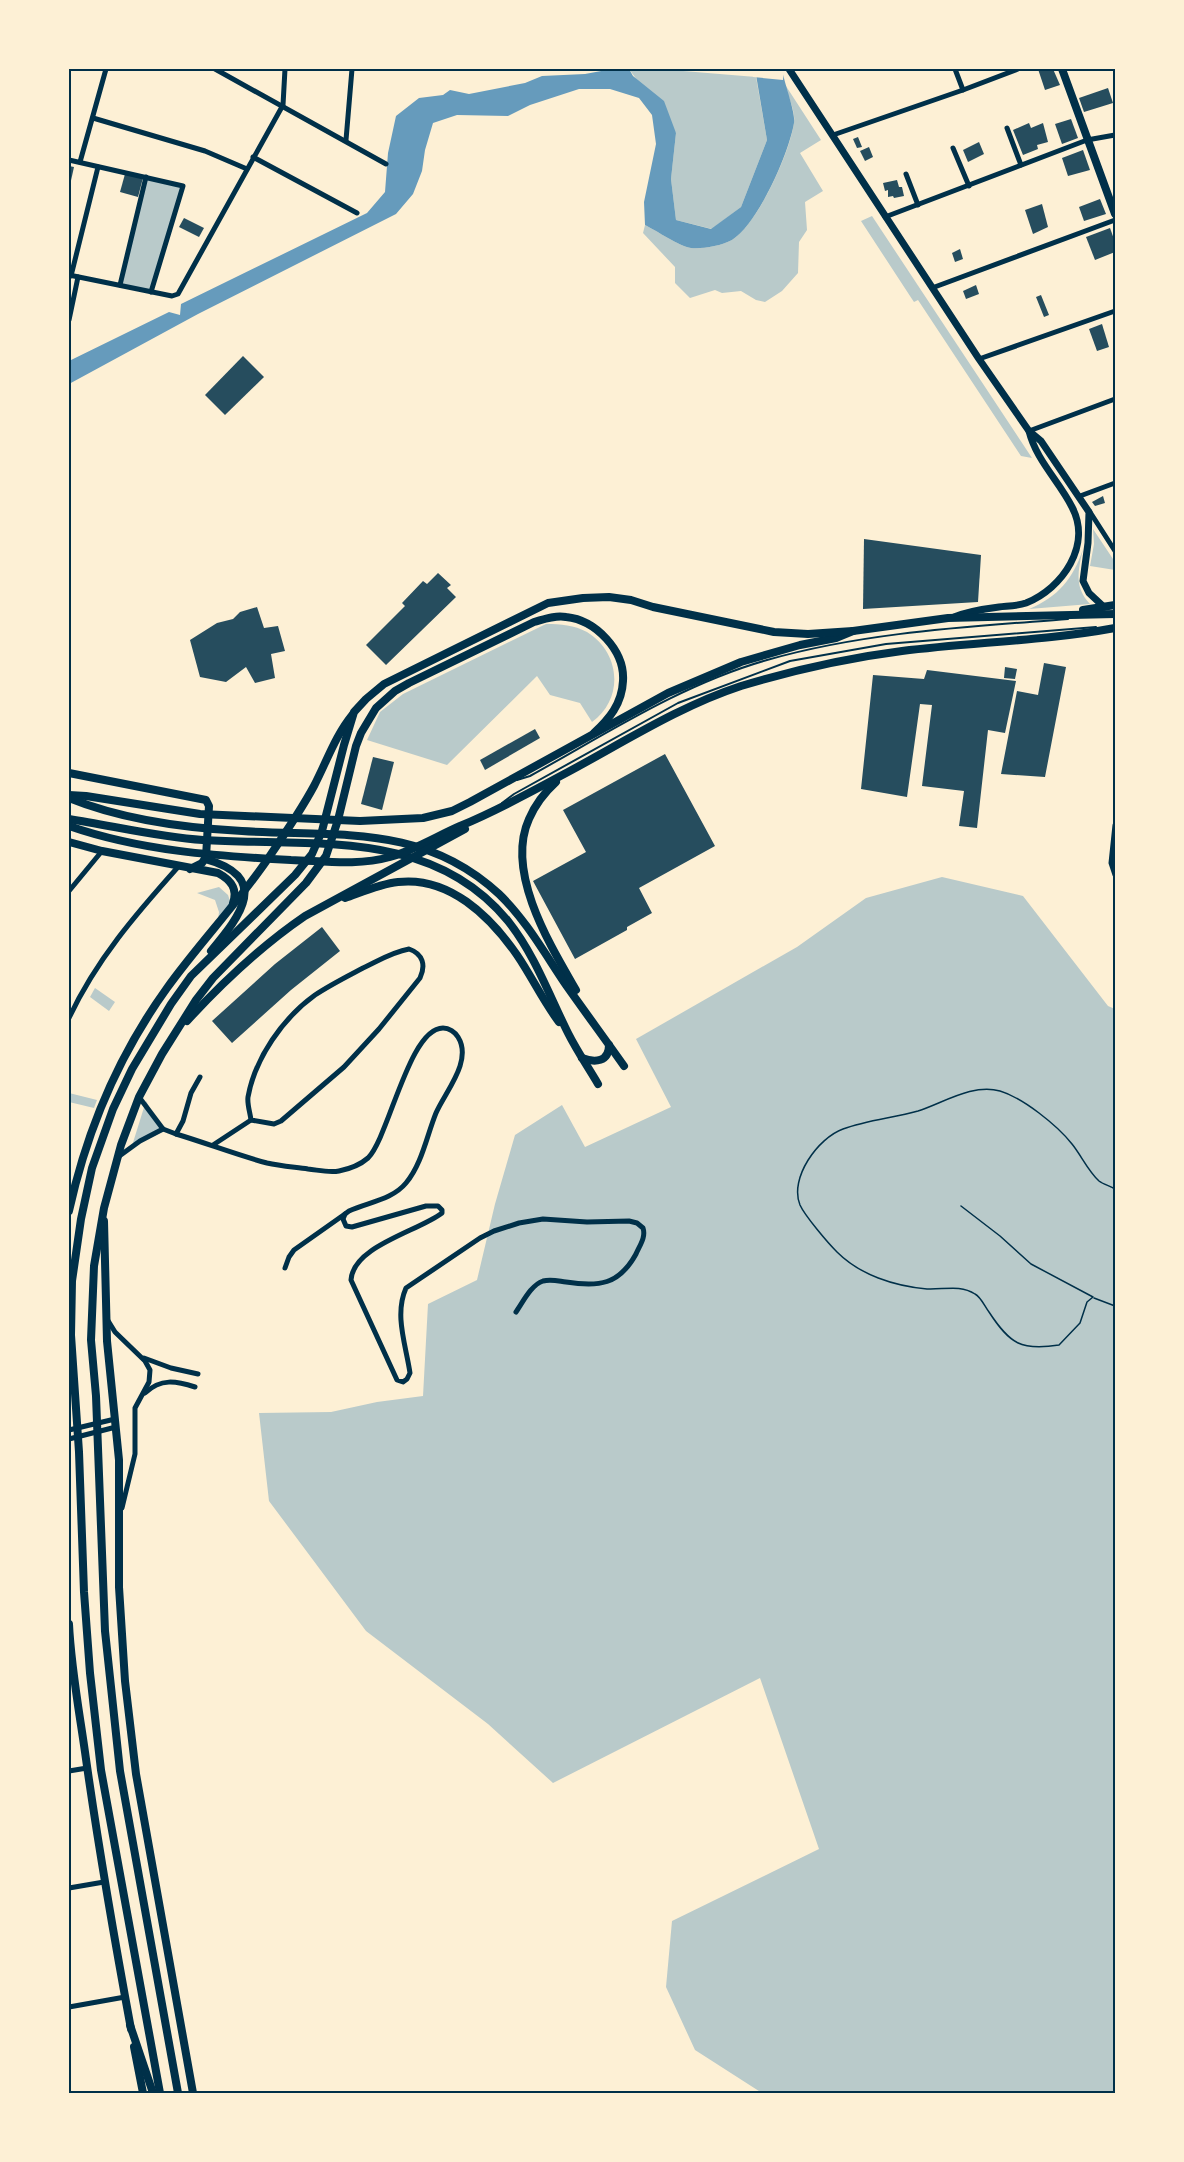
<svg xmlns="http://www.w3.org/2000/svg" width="1184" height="2162" viewBox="0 0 1184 2162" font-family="'IBM Plex Sans',sans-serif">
<rect width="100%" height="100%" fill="#fdf0d5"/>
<!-- green -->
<g fill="#b9caca">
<path d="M629,69H659L756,77L767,140L741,207L712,229L676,220L671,179L676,133Z"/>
<path d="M784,83L821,140L800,153L823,191L805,202L807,230L799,242L798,273L782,291L765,302L756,300L741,291L722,293L715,290L690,298L675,283V267L643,233L645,225C657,231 679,246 691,248C702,249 721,246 732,240C758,224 790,152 794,123C796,111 787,94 784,83Z"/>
<path d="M146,177L183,186L151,292L120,285Z"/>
<path d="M872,216L1032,458L1021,456L918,300L914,302L910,296L861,221Z"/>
<path d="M1093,529L1115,562V570L1090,566L1094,544Z"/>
<path d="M1083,549C1078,571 1074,587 1090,604L1029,609C1058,597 1073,579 1083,549Z"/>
<path d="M546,624C561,624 574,625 587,632C621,653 624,699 592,722L580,703L550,695L537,676L447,765L367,740L380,712L403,694Z"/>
<path d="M942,877L1023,896L1108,1006L1115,1009V2093H762L695,2050L666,1987L672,1921L819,1849L760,1678L553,1783L488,1724L366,1631L269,1501L259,1413L331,1412L377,1402L423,1396L428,1304L477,1280L495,1204L515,1135L562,1105L585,1147L671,1107L636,1039L797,947L866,898Z"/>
<path d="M219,887L228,895L231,904L218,920L219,912L215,900L197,893Z"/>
<path d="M95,988L115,1002L109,1011L90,997Z"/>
<path d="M69,1093L97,1100L94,1108L69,1102Z"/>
<path d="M146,1101L163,1132L143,1141L131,1149Z"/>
</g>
<!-- water -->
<path fill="#669bbc" d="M612,69H629L633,76L664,101L676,133L671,179L676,220L711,229L741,207L767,140L755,69H782C784,83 796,113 794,123C789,153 758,224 732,240C721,246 702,249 691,248C679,246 657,231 645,225L644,202L656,144L652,115L639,98L610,89H579L530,105L508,116L457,115L433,123L425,150L422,171L413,194L396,214L198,314L69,384V361L169,312L180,315L181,304L367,213L385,192L388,153L396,116L419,98L443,95L450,90L469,94L525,83L542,76L585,74Z"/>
<!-- pier -->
<path fill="#fdf0d5" d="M752,69H784L783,80L753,77Z"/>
<!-- building -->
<g fill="#264d5e">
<path d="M1038,69H1053L1060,85L1045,90Z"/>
<path d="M1108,88L1113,103L1084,112L1079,98Z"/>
<path d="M1071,119L1078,138L1062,144L1055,124Z"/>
<path d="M1029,123L1031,128L1043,123L1048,142L1037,145L1038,149L1023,155L1013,130Z"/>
<path d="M858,137L862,147L857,148L853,139Z"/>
<path d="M979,142L984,154L968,162L963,150Z"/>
<path d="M869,147L873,157L865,161L860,151Z"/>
<path d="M1083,150L1090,170L1068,176L1062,158Z"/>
<path d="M69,166L74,167L70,185H69Z"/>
<path d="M125,174L143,178L138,197L120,192Z"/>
<path d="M897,180L899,187H902L904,196L894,198L893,196L888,197V190L885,191L883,183Z"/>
<path d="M1100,199L1106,214L1084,221L1079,207Z"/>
<path d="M1042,204L1048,227L1033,234L1025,210Z"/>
<path d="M184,218L204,228L199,237L179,227Z"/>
<path d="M1110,228L1115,242V252L1095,260L1086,237Z"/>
<path d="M960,249L963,259L955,262L952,253Z"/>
<path d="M976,285L979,294L966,299L963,291Z"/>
<path d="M1041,295L1049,315L1044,317L1036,297Z"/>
<path d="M1102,324L1109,347L1097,351L1089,329Z"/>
<path d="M243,356L264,377L225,415L205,395Z"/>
<path d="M1103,496L1105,503L1095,506L1092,502Z"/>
<path d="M864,539L981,555L978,602L863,609Z"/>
<path d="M438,573L451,585L447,588L456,597L386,665L366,645L405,606L402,603L423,581L427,584Z"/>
<path d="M257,607L264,628L278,626L285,651L271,654L275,678L255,683L246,667L226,682L200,677L190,640L217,623L233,619L240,612Z"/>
<path d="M1044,663L1066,667L1045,777L1001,774L1017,691L1038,695Z"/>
<path d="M1005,667L1017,669L1015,679L1004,678Z"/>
<path d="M927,670L1016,681L1005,733L988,730L977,828L959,826L964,791L922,786L932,705L920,704L907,797L861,789L873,675L924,679Z"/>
<path d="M535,729L540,738L485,770L480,760Z"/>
<path d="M665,754L715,846L639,888L652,913L627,927V930L575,959L533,881L586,852L563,810Z"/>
<path d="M373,757L394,762L382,810L361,804Z"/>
<path d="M322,927L340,951L291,990L232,1043L212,1021L275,964Z"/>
</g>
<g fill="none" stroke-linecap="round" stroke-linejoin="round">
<!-- path -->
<g stroke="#003049" stroke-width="1.5">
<path d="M961,1206L1000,1236L1031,1264L1093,1297L1087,1302L1080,1323L1059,1345C1021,1351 1010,1344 989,1312C985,1307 981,1297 975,1294C960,1284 943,1290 927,1289C894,1286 860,1275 837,1252C828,1243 805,1216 800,1205C789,1178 818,1138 843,1129C867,1120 893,1118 918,1111C943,1103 973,1083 1000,1091C1023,1098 1057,1125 1072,1144C1081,1155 1088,1171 1099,1181C1103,1184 1110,1186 1115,1189"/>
<path d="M1094,1298L1115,1306"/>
</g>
<!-- service -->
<g stroke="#003049" stroke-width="2">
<path d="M517,780L530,776C606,734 682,684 767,660C865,632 967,627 1068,619"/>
<path d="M502,803L514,794L678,703L790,661L886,644L1096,627"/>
</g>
<!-- minor -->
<g stroke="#003049" stroke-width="5">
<path d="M215,69L386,164"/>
<path d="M955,69L963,90"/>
<path d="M93,118L205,151L247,169"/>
<path d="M1007,128L1021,165"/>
<path d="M833,135L963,90L1018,69"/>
<path d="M346,140L352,69"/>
<path d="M953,148L969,186"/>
<path d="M253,157L357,213"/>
<path d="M69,160L183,186L151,292"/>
<path d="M80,162L106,69"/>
<path d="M906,174L918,205"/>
<path d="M885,217L1087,140L1115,135"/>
<path d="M69,275L172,296L178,294L283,105L285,69"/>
<path d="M71,276L98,167"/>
<path d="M120,285L146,177"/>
<path d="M932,288L1115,220"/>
<path d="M69,320L78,277"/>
<path d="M979,359L1115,311"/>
<path d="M1029,431L1115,399"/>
<path d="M1080,496L1115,483"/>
<path d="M1090,512L1115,551"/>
<path d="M1115,825L1111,863L1115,875"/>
<path d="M69,891L102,851"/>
<path d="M409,949C423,954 426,965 420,978L379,1029L344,1067L281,1121L274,1124L251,1120C250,1112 247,1104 248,1097C255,1058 283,1018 315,995C330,985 346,977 363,968C378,961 392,952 409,949Z"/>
<path d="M69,1018C96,960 136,914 178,867"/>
<path d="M139,1097L163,1129L176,1134C206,1143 237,1155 267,1163C280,1166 294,1167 308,1169C318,1170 329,1173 339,1171C349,1169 360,1165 368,1158C389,1137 409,1028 443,1028C449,1028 455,1032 458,1037C473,1061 445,1092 436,1113C427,1135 422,1164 406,1183C392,1200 368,1202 349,1211L345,1214L343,1219L346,1226L352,1227L426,1206H438L442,1210V1213C419,1231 353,1246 351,1280L397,1380L403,1382L407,1379L410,1373C406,1345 394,1315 406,1288L480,1238L494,1231L519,1223L543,1219L587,1222L629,1221L637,1223L643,1228C646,1237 640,1245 636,1254C619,1285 599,1287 566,1282C558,1281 551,1279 543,1281C531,1285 523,1302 516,1312"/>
<path d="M176,1134L183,1121L191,1093L200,1077"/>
<path d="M213,1145L251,1120"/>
<path d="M118,1157L140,1141L163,1129"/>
<path d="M285,1268L289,1257L294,1250L345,1214"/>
<path d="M107,1319L115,1332L145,1361L150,1370L149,1382L135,1408V1454L122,1508"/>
<path d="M144,1358L171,1368L198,1374"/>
<path d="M145,1393C161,1378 176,1381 195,1387"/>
<path d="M69,1430L115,1419"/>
<path d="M69,1439L116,1427"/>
<path d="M69,1771L87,1768"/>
<path d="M69,1888L104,1882"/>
<path d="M69,2007L125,1997"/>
</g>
<!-- tertiary -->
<g stroke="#003049" stroke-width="7">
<path d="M789,69L979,359L1029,431L1041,441L1089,512L1088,543L1083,581L1089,593L1104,607"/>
<path d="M954,617C969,611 983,609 999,607C1007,606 1018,606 1026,603C1063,588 1092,545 1072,507C1059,481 1036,460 1029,431"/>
</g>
<!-- secondary -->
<g stroke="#003049" stroke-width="8">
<path d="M1062,69L1115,214"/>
<path d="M69,773L206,800L209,806L206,857L202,863L190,869"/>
<path d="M69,842L102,851L218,873C231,880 238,889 233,903"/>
<path d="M69,1211C87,1129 118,1056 167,988C198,945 235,906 265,863C282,838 300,812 314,786C327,761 335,736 353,714"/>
<path d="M104,1221L107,1341L119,1460V1587L125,1681L136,1774L193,2093"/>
<path d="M69,1624C71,1667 79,1710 85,1752C98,1845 114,1937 131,2029"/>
<path d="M134,2047L143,2093"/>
</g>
<!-- primary -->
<g stroke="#003049" stroke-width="8">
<path d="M1083,610L1115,605"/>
<path d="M556,782C545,792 535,805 529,819C505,872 550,945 576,990"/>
<path d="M69,795L86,796L200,814L360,821L423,818L452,811L470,802L668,693L741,662L800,645L836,638L853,631L948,618L1115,614"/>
<path d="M69,798C123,820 184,828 242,831C337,837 423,823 499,894C526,920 545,954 566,985C585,1012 605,1039 624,1066"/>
<path d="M69,819C114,826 158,837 203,840C311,847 431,827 508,921C535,955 549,995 568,1033C577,1051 588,1067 598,1084"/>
<path d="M69,826C141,851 216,856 291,860C324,861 358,866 390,857C415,850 437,836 460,826C497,811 533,791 568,772C624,742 680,706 741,686C794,670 847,658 902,651C973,642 1045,641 1115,628"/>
<path d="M205,859C271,877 241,915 211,951"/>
<path d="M345,898C362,892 380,884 398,882C449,876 490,916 517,955C532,977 543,1001 559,1022"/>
<path d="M187,1021C223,982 261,946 305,916L465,829"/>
<path d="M582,1058C595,1063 609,1062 609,1045"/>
<path d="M130,2025L153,2093"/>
<path d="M160,2093L101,1770L90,1673L84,1592L79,1452L71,1335L72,1281L81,1219L92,1168L113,1109L132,1069L171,1004L191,976L295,875L312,854L322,831L344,745L354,712L366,699L384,684L548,603L583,598L609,597L631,600L653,607L774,632L808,634L853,631"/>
<path d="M178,2093L120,1771L105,1631L96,1396L91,1340L94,1266L104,1208L121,1145L139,1097L162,1054L196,1000L213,978L306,883L326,856L338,820L356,746L361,733L376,708L395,691L409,683L534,622C545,619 555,615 566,617C596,620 625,651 623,681C622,704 609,719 594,733"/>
</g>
</g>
<!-- border -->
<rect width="1184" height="2162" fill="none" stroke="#fdf0d5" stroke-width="141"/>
<rect x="70" y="70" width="1044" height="2022" fill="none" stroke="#003049" stroke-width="2"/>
</svg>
